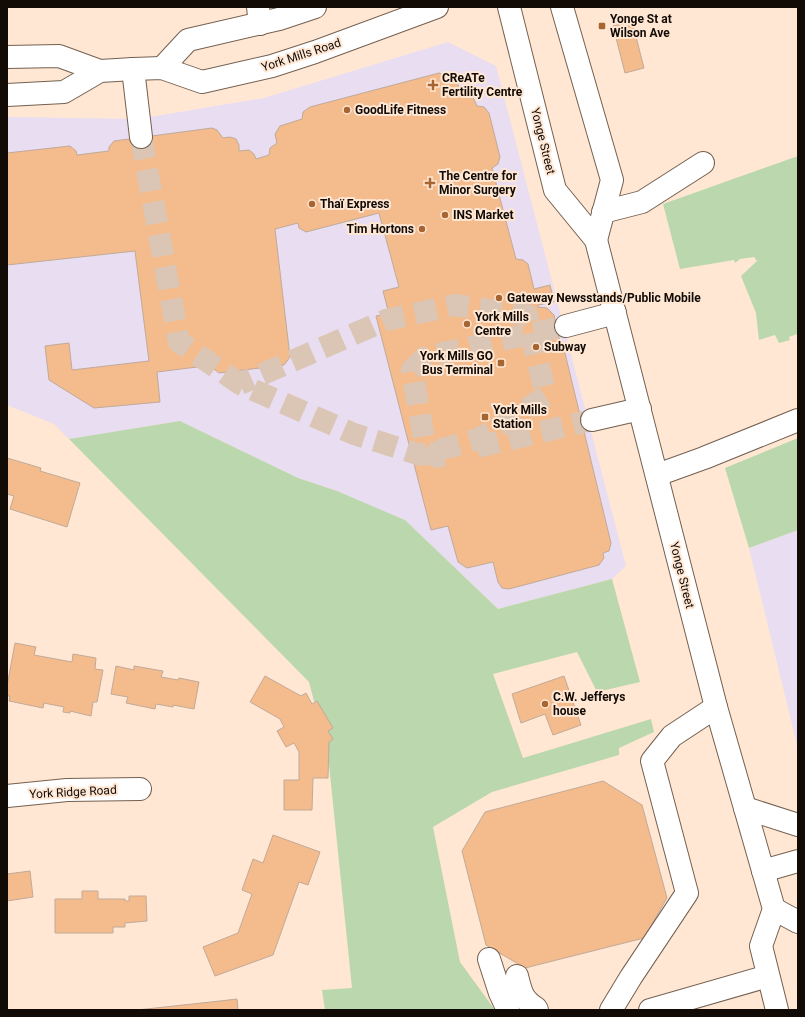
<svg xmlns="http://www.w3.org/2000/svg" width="805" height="1017" viewBox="0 0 805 1017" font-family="Roboto,sans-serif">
<rect width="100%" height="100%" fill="#ffe7d4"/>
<!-- commercial -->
<g fill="#e8ddf1">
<path d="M448,42L496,66L626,566L612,579L498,609L405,520L337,491L298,478L180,421L69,439L54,424L7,405V117L138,119L264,98Z"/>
<path d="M798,530V749L749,548Z"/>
</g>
<!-- green -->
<g fill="#bbd7ae">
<path d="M798,156V331L797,334L789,337L790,340L779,343L775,335L759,340L756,313L741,276L757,261L754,257L740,259L735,263L734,260L680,269L663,204Z"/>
<path d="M180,421L298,478L337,491L405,520L498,609L612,579L640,682L597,692L577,652L493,674L523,758L651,719L654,732L619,748V755L492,792L433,827L460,962L495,1010H325L322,990L352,988L328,755L309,682L69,439Z"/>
<path d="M798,438V530L749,548L725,468Z"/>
</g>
<!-- building -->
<g fill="#f4bb8d" stroke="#c1aa99">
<path d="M632,21L644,68L625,73L613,26Z"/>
<path d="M439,73L446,76L449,82L457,83L461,90L470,91L477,106L484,107L489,113L500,157L498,164L492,168L516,259L523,260L528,264L534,289L550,285L554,302L538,305V307L547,308L554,315L559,338L563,345L611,543L609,551L603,553L604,558L599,565L509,589L502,588L498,582L493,562L467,568L458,562L448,526L431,530L376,316L389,314L383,291L399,287L379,213L306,232L299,228L298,223L275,229L290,357L284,365L219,373L214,369L213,365L157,372L160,402L94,408L49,380L45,346L69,343L72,370L149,361L135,251L7,265V153L70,146L76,151L77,155L109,151V147L114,141L212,128L217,130L223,138L230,137L236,139L239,145V151L249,150L254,154L256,159L269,155L270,148L277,143L275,134L280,126L302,119L303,112L310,107Z"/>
<path d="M7,458L41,468L40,471L80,483L67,527L10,509L14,496L7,494Z"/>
<path d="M15,643L36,647L34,655L72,662L73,654L96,658L95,669L103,670L97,702H93L91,716L70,711V713L63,712L64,707L44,703L43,708L9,701L10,696H7V686Z"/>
<path d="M116,666L134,670V666L163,671L161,677L178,680L179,678L199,682L194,709L173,705V707L156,704L155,709L126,703L128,697L111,694Z"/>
<path d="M265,676L301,696L306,693L312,704L317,701L333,728L328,731L333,739L329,742L328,778H313L312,810H284V780H299V752L294,743L286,747L277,731L284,727L280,719L250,702Z"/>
<path d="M564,676L581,725L553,735L545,714L521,723L512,694Z"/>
<path d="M603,781L642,805L667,898L644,938L525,968L486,945L462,851L485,812Z"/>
<path d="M273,835L320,852L308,885L299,882L273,955L215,976L203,947L238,933L252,894L242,890L253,859L263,863Z"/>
<path d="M30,871L33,897L7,901V874Z"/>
<path d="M82,891H98V899H125V901H129V896H146L147,921L125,923V927H113V933H55V899H82Z"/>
<path d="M237,999L238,1010H137L220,1001Z"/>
</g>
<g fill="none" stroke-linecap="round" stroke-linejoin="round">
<!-- minor-tunnel -->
<g stroke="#dbc6b5" stroke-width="22" stroke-dasharray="22 11" stroke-linecap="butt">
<path d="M141,137L179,342L240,384L354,434L421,455L475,440L493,431L546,396L527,315L454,305L386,320L240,384"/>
<path d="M477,447L592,420"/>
<path d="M443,455L437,457L426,450L412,370L425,357L566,326"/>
</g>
<!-- minor casing -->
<g stroke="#746050" stroke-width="24">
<g id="minor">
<path d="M258,7L260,24"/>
<path d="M133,69L141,137"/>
<path d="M603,212L642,202L703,163"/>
<path d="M566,326L615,313"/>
<path d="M592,420L640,409"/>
<path d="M657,475L704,458L798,420"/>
<path d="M7,796L67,790L140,789"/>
<path d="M745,808L798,825"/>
<path d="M763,871L798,861"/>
<path d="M489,959L500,993L508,1010"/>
<path d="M517,976C521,992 522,999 536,1008L537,1010"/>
<path d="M611,1010L631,977L687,893L652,761L672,736L716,707"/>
<path d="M650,1010L768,976"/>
</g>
</g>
<!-- major casing -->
<g stroke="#746050" stroke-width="24">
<g id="major">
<path d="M509,7L555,190L596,240L716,707L774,909L761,946L777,1010"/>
<path d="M562,7L612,180L596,240"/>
<path d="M7,57L59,56L100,71"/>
<path d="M162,68L188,40L279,19L315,7"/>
<path d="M7,95L64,92L100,71L133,69L162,68L202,82L272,66L315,52L437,7"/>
<path d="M774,909L798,922"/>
</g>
</g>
<!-- minor -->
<use href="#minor" stroke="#fff" stroke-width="22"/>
<!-- major -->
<use href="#major" stroke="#fff" stroke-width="22"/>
</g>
<!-- markers -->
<g fill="#a76531" stroke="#ffe7d4" stroke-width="1.5">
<rect x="598" y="22" width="8" height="8" rx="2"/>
<path d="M431 79h4v4h4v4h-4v4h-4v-4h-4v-4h4z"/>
<circle cx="347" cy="110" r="4"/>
<path d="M428 177h4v4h4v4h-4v4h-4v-4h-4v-4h4z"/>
<circle cx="312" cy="204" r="4"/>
<circle cx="445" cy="215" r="4"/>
<circle cx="422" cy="229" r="4"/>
<circle cx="499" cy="298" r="4"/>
<circle cx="467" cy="324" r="4"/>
<circle cx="536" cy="347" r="4"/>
<rect x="497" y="359" width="8" height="8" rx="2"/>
<rect x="481" y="413" width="8" height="8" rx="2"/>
<circle cx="545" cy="704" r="4"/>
</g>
<g text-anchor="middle" stroke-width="4" stroke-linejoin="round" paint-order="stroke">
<!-- poi labels -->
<g font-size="12" font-weight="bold" fill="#110a05" stroke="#ffe7d4" text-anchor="start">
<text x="610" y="23">Yonge St at<tspan x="610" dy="14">Wilson Ave</tspan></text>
<text x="442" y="82">CReATe<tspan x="442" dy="14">Fertility Centre</tspan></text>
<text x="355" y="114">GoodLife Fitness</text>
<text x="439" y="180">The Centre for<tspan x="439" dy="14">Minor Surgery</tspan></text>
<text x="320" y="208">Thaï Express</text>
<text x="453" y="219">INS Market</text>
<text x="414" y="233" text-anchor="end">Tim Hortons</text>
<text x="507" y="302">Gateway Newsstands/Public Mobile</text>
<text x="475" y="321">York Mills<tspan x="475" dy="14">Centre</tspan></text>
<text x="544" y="351">Subway</text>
<text x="493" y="360" text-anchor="end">York Mills GO<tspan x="493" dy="14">Bus Terminal</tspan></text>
<text x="493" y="414">York Mills<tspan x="493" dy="14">Station</tspan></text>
<text x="553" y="701">C.W. Jefferys<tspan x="553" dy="14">house</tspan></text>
</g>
<!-- street labels -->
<g font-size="12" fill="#110a05" stroke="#ffe7d4">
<text transform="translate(301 55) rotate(-18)" y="4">York Mills Road</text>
<text transform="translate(543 141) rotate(76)" y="4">Yonge Street</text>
<text transform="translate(682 575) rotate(76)" y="4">Yonge Street</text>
<text transform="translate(73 792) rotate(-3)" y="4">York Ridge Road</text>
</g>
</g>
<!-- border -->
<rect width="805" height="1017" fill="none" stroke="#110a05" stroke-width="16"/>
</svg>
